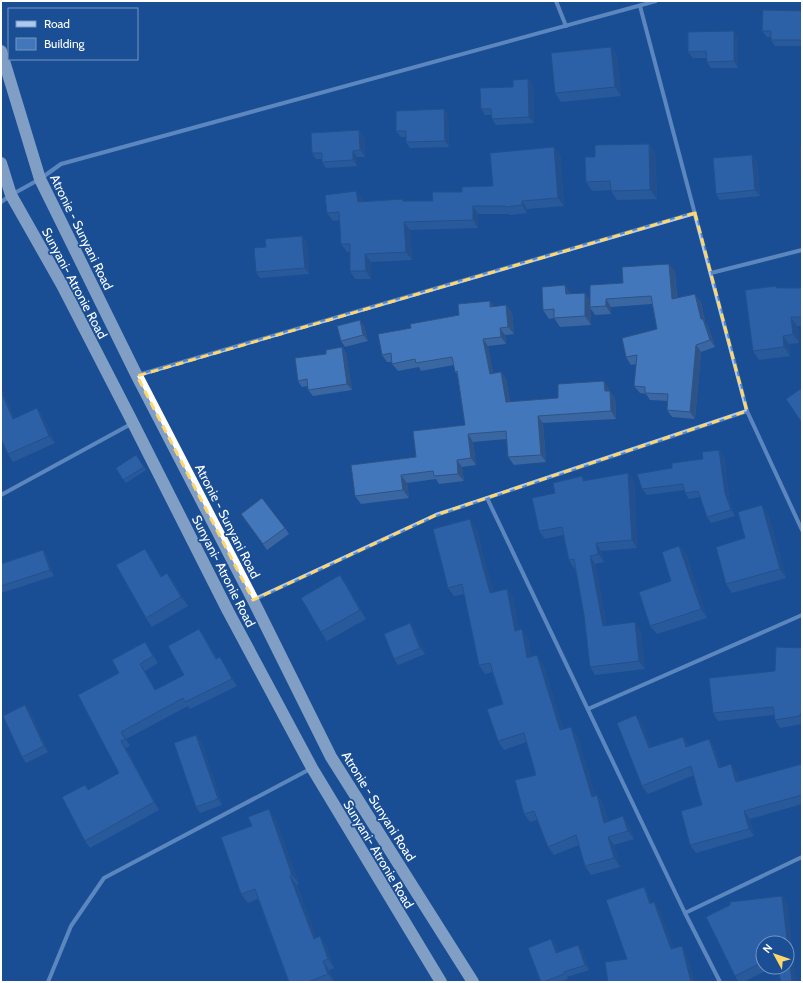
<svg xmlns="http://www.w3.org/2000/svg" width="803" height="983" viewBox="0 0 803 983" font-family="Cabin,sans-serif">
<rect width="100%" height="100%" fill="#1a4e95"/>
<g fill="none" stroke-linecap="round" stroke-linejoin="round">
<!-- street -->
<g stroke="#accaf0" stroke-width="4">
<path d="M556,1L566,26"/>
<path d="M640,6L747,411L802,530"/>
<path d="M1,202L11,195L40,179L61,164L656,1"/>
<path d="M711,273L802,250"/>
<path d="M138,375L695,213"/>
<path d="M1,495L131,424"/>
<path d="M487,498L685,913"/>
<path d="M255,599L436,515L747,411"/>
<path d="M588,709L802,615"/>
<path d="M48,982L71,926L104,878L312,768"/>
<path d="M720,982L685,913L802,857"/>
</g>
<!-- highway -->
<g stroke="#fff" stroke-width="12">
<path d="M1,51L40,179L137,376L253,600L331,757L473,982"/>
<path d="M1,163L11,195L62,285L133,423L228,611L312,768L441,982"/>
</g>
</g>
<!-- wall -->
<g fill="#3a66a2">
<path d="M802,11V46H775L771,40V37H767L762,31Z"/>
<path d="M738,37V68H711L707,62V58H693L688,52Z"/>
<path d="M611,47L617,56L621,96L561,102L555,93Z"/>
<path d="M528,79L533,85L534,123L496,125L492,119V115H485L481,109L513,87Z"/>
<path d="M444,109L448,115L449,147L410,148L406,142V137H401L396,131Z"/>
<path d="M364,137L365,157H357V166L326,168L322,162V159H316L312,153Z"/>
<path d="M649,144L655,153L657,199L617,200L611,191V190L592,191L586,182L595,157Z"/>
<path d="M560,155L564,206L527,209V213L510,215L509,214H478V228L410,230L412,260L371,262V279H355L350,271V252H347L341,244L340,220L333,221L327,213L362,199V201H433L462,192L493,186Z"/>
<path d="M757,161L760,196L720,200L716,194Z"/>
<path d="M302,236L307,242L309,274L260,278L256,272Z"/>
<path d="M675,271L677,298L701,302L705,322L708,326L715,347L701,352L695,419L672,417L667,410L668,401L650,400L646,394L640,393L634,386L636,364L631,365L626,357L657,329L652,304L611,307V314L595,315L591,309V325L560,327L554,318L549,319L543,310L571,294L590,301L623,283Z"/>
<path d="M778,288H802V326H797L799,343L789,344L790,356L759,360L753,351Z"/>
<path d="M490,301L494,307L506,305L512,313L514,334L505,335L506,344L488,346L493,373L501,372L506,379L510,402L558,398L609,388V391L615,398L616,419L543,423L546,462L514,465L508,457L507,439L473,442L476,465L462,467L464,481L439,484L436,479L407,483L409,498L361,504L355,496L465,425L457,374L455,372L454,365L421,371L419,367L398,371L392,364V362H387L382,355L411,328L459,315Z"/>
<path d="M364,326L368,341L345,347L341,341Z"/>
<path d="M342,347L346,353L352,390L313,396L308,390V386L302,387L298,381L326,354Z"/>
<path d="M1,387L14,418L42,415L55,443L13,462L8,454L1,439Z"/>
<path d="M136,455L146,470L126,483L116,468Z"/>
<path d="M724,456L729,499L735,516L711,523L707,517L700,497L689,499L685,493L684,490L647,495L642,489L672,468Z"/>
<path d="M628,473L634,481L637,548L601,551L604,562L595,564L607,626L640,630L645,669L595,675L590,667L584,615L575,568H574L569,560L563,535L545,539L539,531L555,493L582,476L585,481Z"/>
<path d="M241,514L285,528L289,534L267,550Z"/>
<path d="M768,514L786,578L732,593L726,584L745,538Z"/>
<path d="M476,528L493,592L507,589L513,598L519,630L528,638L531,657L543,664L563,729L577,735L595,796L597,795L603,804L608,822L629,825L634,839L614,845L620,867L591,875L585,866L579,845L554,855L548,847L537,820L530,822L524,814L536,775L527,742L504,750L498,741L503,704L492,672L485,674L479,665L464,594L454,596L448,588Z"/>
<path d="M679,546L686,554L707,618L657,634L650,626L671,581Z"/>
<path d="M43,550L47,556L54,576L1,593V564Z"/>
<path d="M151,558L161,576L174,582L188,606L152,627L146,618Z"/>
<path d="M346,584L366,619L327,641L321,632Z"/>
<path d="M410,623L414,629L425,654L398,665L394,659Z"/>
<path d="M199,629L204,636L217,659L225,664L237,686L190,709L188,706L126,739L130,746L126,748L159,810L90,848L85,841V785L89,790L119,773V673L145,642L158,663L145,671L155,690L184,675Z"/>
<path d="M802,648V724L780,728L775,720L774,715L718,721L713,713L775,671Z"/>
<path d="M30,711L48,752L26,763L22,757Z"/>
<path d="M642,723L651,747L683,737L689,746L709,739L714,747L721,767L737,772L739,781L802,764V804L750,819L754,836L696,853L690,845L702,805L694,775L648,794L642,786Z"/>
<path d="M201,741L222,805L200,813L196,807Z"/>
<path d="M275,818L299,884L297,885L316,938L326,945L334,968L329,970L334,982H289L258,899L248,903L241,894Z"/>
<path d="M782,896L788,904L787,967L763,943V967H774L743,982H739L735,976Z"/>
<path d="M555,944L558,952L582,950L589,970L567,977L568,979L561,982H541Z"/>
</g>
<!-- shaded-wall -->
<g fill="#2f5384">
<path d="M734,31L738,37V68L734,61Z"/>
<path d="M611,47L617,56L621,96L615,87Z"/>
<path d="M528,79L533,85L534,123L529,117Z"/>
<path d="M444,109L448,115L449,147L445,141Z"/>
<path d="M359,130L364,137L365,157L360,150Z"/>
<path d="M649,144L655,153L657,199L650,190Z"/>
<path d="M554,147L560,155L564,206L558,198Z"/>
<path d="M353,151L357,157V166L353,160Z"/>
<path d="M752,155L757,161L760,196L755,190Z"/>
<path d="M356,191L362,199L363,210L358,202Z"/>
<path d="M522,201L527,209V213L522,205Z"/>
<path d="M473,206L478,214V228L473,220Z"/>
<path d="M404,222L410,230L412,260L406,252Z"/>
<path d="M302,236L307,242L309,274L305,268Z"/>
<path d="M365,254L371,262V279L366,271Z"/>
<path d="M669,264L675,271L677,306L672,299Z"/>
<path d="M565,285L571,294H566Z"/>
<path d="M585,293L591,302L590,307L591,309V325L585,316Z"/>
<path d="M695,294L701,302L705,322L708,326L715,347L710,340L701,319Z"/>
<path d="M606,299L611,307V314L606,306Z"/>
<path d="M490,301L495,308L490,307Z"/>
<path d="M506,305L512,313L514,334L508,327Z"/>
<path d="M791,317L797,326L799,343L793,334Z"/>
<path d="M360,320L364,326L368,341L363,335Z"/>
<path d="M500,328L505,335L506,344L501,337Z"/>
<path d="M783,336L789,344L790,356L784,347Z"/>
<path d="M483,339L488,346L495,381L490,374Z"/>
<path d="M696,345L701,352L695,419L690,412Z"/>
<path d="M342,347L346,353L352,390L347,384Z"/>
<path d="M501,372L506,379L511,409L506,402Z"/>
<path d="M604,381L609,388L610,399L605,391Z"/>
<path d="M1,387L18,426L13,419L1,392Z"/>
<path d="M610,391L615,398L616,419L611,411Z"/>
<path d="M37,408L42,415L55,443L49,436Z"/>
<path d="M538,416L543,423L546,462L541,455Z"/>
<path d="M468,434L473,442L476,465L471,458Z"/>
<path d="M719,450L724,456L729,499L735,516L731,510L725,493Z"/>
<path d="M457,460L462,467L464,481L458,474Z"/>
<path d="M628,473L634,481L637,548L632,540Z"/>
<path d="M401,475L407,483L409,498L403,490Z"/>
<path d="M762,505L768,514L786,578L780,569Z"/>
<path d="M470,519L476,528L496,602L490,593Z"/>
<path d="M596,543L601,551L604,562L598,554Z"/>
<path d="M679,546L686,554L707,618L701,609Z"/>
<path d="M145,549L151,558L167,586L161,577Z"/>
<path d="M43,550L47,556L54,576L50,570Z"/>
<path d="M590,556L595,564L609,634L603,626Z"/>
<path d="M167,573L174,582L188,606L181,597Z"/>
<path d="M340,575L346,584L366,619L360,610Z"/>
<path d="M507,589L513,598L521,639L515,631Z"/>
<path d="M635,622L640,630L645,669L639,661Z"/>
<path d="M410,623L414,629L425,654L420,648Z"/>
<path d="M199,629L204,636L221,666L216,659Z"/>
<path d="M522,629L528,638L533,667L527,658Z"/>
<path d="M537,655L543,664L566,739L560,730Z"/>
<path d="M220,657L225,664L237,686L232,679Z"/>
<path d="M140,664L145,671L160,697L155,690Z"/>
<path d="M25,705L30,711L48,752L44,746Z"/>
<path d="M636,715L642,723L655,756L649,748Z"/>
<path d="M571,727L577,735L598,805L592,797Z"/>
<path d="M121,732L126,739L130,746L125,739Z"/>
<path d="M196,735L201,741L222,805L218,799Z"/>
<path d="M683,737L688,745L692,754L686,747Z"/>
<path d="M709,739L714,747L724,776L719,768Z"/>
<path d="M121,741L126,748L159,810L154,802Z"/>
<path d="M731,764L737,772L742,790L736,782Z"/>
<path d="M597,795L603,804L610,832L604,823Z"/>
<path d="M269,809L275,818L299,884L292,875Z"/>
<path d="M744,811L750,819L754,836L749,829Z"/>
<path d="M623,816L629,825L634,839L628,831Z"/>
<path d="M608,837L614,845L620,867L614,858Z"/>
<path d="M290,876L297,885L320,947L314,939Z"/>
<path d="M644,887L649,895L655,912L650,904Z"/>
<path d="M782,896L788,904L796,982H792Z"/>
<path d="M654,902L660,910L677,957L671,949Z"/>
<path d="M320,936L326,945L334,968L328,959Z"/>
<path d="M551,939L555,944L560,958L556,953Z"/>
<path d="M578,945L582,950L589,970L585,965Z"/>
<path d="M682,946L687,954L695,982H691Z"/>
<path d="M323,961L329,970L334,982L328,974Z"/>
</g>
<!-- building -->
<g fill="#4377bc" stroke="#2f5384">
<path d="M763,10L802,11V40H771V31H762Z"/>
<path d="M734,31V61L707,62L706,51L688,52V32Z"/>
<path d="M611,47L615,87L555,93L551,53Z"/>
<path d="M528,79L529,117L492,119L491,109H481L480,88L513,87V80Z"/>
<path d="M444,109L445,141L406,142V131H396V111Z"/>
<path d="M359,130L360,150L353,151V160L322,162V153H312L311,133Z"/>
<path d="M649,144L650,190L611,191L610,181L586,182L585,157H595V145Z"/>
<path d="M554,147L558,198L522,201V205L505,207V206H473V220L404,222L406,252L365,254L366,271H350V244H341L339,212L327,213L325,195L356,191L358,202L403,199V201H433L432,192H462V187L493,186L490,153Z"/>
<path d="M800,149H802V171H801Z"/>
<path d="M752,155L755,190L716,194L713,158Z"/>
<path d="M302,236L305,268L256,272L254,248L266,247L265,239Z"/>
<path d="M669,264L672,299L695,294L701,319H703L710,340L696,345L690,412L667,410L668,394L645,393V387L634,386L637,355L626,357L622,338L657,329L651,296L606,299V306L590,307V285L623,283L622,267Z"/>
<path d="M565,285L566,294L585,293V316L554,318V309L543,310L542,287Z"/>
<path d="M776,286L777,288H802V317H791L793,334L783,336L784,347L753,351L745,290Z"/>
<path d="M490,301V307L506,305L508,327L500,328L501,337L483,339L490,374L501,372L506,402L558,398V384L604,381L605,391H610L611,411L538,416L541,455L508,457L506,431L468,434L471,458L457,460L458,474L434,476L433,471L401,475L403,490L355,496L351,465L416,457L413,431L465,425L457,371L455,372L452,357L416,363L415,359L392,364L391,353L382,355L378,334L411,328L410,324L459,315L458,304Z"/>
<path d="M360,320L363,335L341,341L337,326Z"/>
<path d="M342,347L347,384L308,390L307,379L298,381L295,358L326,354V350Z"/>
<path d="M802,388V423L786,399Z"/>
<path d="M1,392L13,419L37,408L49,436L8,454L1,439Z"/>
<path d="M719,450L725,493L731,510L707,517L698,491L685,493L683,484L642,489L637,474L672,468V463L703,459L702,452Z"/>
<path d="M136,455L144,467L123,480L116,468Z"/>
<path d="M628,473L632,540L596,543L598,554L590,556L603,626L635,622L639,661L590,667L584,615L574,559L569,560L562,527L539,531L532,498L555,493L553,483L582,476L583,481Z"/>
<path d="M262,498L285,528L263,544L241,514Z"/>
<path d="M762,505L780,569L726,584L716,547L745,538L738,512Z"/>
<path d="M470,519L490,593L507,589L515,631L522,629L527,658L537,655L560,730L571,727L592,797L597,795L604,823L623,816L628,831L608,837L614,858L585,866L576,835L548,847L534,811L524,814L515,780L536,775L524,733L498,741L487,709L503,704L490,663L479,665L462,584L448,588L433,529Z"/>
<path d="M679,546L701,609L650,626L639,592L671,581L662,552Z"/>
<path d="M145,549L161,577L167,573L181,597L146,618L116,565Z"/>
<path d="M43,550L50,570L1,586V564Z"/>
<path d="M340,575L360,610L321,632L301,598Z"/>
<path d="M410,623L420,648L394,659L384,634Z"/>
<path d="M199,629L216,659L220,657L232,679L185,702L183,698L121,732L125,739L121,741L154,802L85,841L62,797L85,785L88,790L119,773L78,695L119,673L112,660L145,642L153,656L140,664L155,690L184,675L168,646Z"/>
<path d="M776,647L802,648V713L800,714V716L775,720L773,707L713,713L709,678L775,671Z"/>
<path d="M25,705L44,746L22,757L3,716Z"/>
<path d="M636,715L649,748L683,737L686,747L709,739L719,768L731,764L736,782L802,764V795L744,811L749,829L690,845L681,811L702,805L691,766L642,786L617,723Z"/>
<path d="M196,735L218,799L196,807L174,743Z"/>
<path d="M269,809L292,875L290,876L314,939L320,936L328,959L323,961L328,974L308,982H289L255,889L241,894L221,837L252,826L248,817Z"/>
<path d="M644,887L650,904L654,902L671,949L682,946L691,982H608L605,962L627,959L606,900Z"/>
<path d="M782,896L792,982H781L777,967H787V943H763V962L735,976L706,917L730,905V902Z"/>
<path d="M551,939L556,953L578,945L585,965L564,972V974L543,982H541L528,948Z"/>
</g>
<!-- marked area -->
<path d="M0 0H803V983H0ZM695,213L747,411L436,515L253,600L137,376Z" fill="#1a4e95" fill-opacity=".55" fill-rule="evenodd"/>
<path fill="none" stroke="#ffd66b" stroke-width="3" stroke-dasharray="8 5" stroke-linejoin="round" d="M695,213L747,411L436,515L253,600L137,376Z"/>
<g text-anchor="middle" stroke-width="3.5" stroke-linejoin="round" paint-order="stroke">
<!-- street labels -->
<g font-size="13" fill="#fff" stroke="#1a4e95">
<text transform="translate(82 232) rotate(64)" y="5">Atronie - Sunyani Road</text>
<text transform="translate(75 283) rotate(62)" y="5">Sunyani- Atronie Road</text>
<text transform="translate(228 521) rotate(63)" y="5">Atronie - Sunyani Road</text>
<text transform="translate(224 571) rotate(63)" y="5">Sunyani- Atronie Road</text>
<text transform="translate(379 806) rotate(58)" y="5">Atronie - Sunyani Road</text>
<text transform="translate(379 854) rotate(59)" y="5">Sunyani- Atronie Road</text>
</g>
</g>
<!-- border -->
<rect width="803" height="983" fill="none" stroke="#ffffff" stroke-width="4"/>
<!-- legend -->
<rect x="8" y="8" width="130" height="52" fill="#1a4e95" stroke="#7695bf"/>
<rect x="16" y="21" width="20" height="6" fill="#accaf0" stroke="#7695bf"/>
<text x="44" y="28" font-size="12" fill="#ffffff">Road</text>
<rect x="16" y="38" width="20" height="12" fill="#4377bc" stroke="#7695bf"/>
<text x="44" y="48" font-size="12" fill="#ffffff">Building</text>
<!-- north arrow -->
<g transform="translate(775 955) rotate(310)"><circle r="19" fill="#1a4e95" stroke="#7695bf"/>
<path d="M0-3L7 15L0 10L-7 15Z" fill="#ffd66b"/>
<text y="-6" font-size="11" font-weight="bold" text-anchor="middle" fill="#ffffff">N</text>
</g>
</svg>
